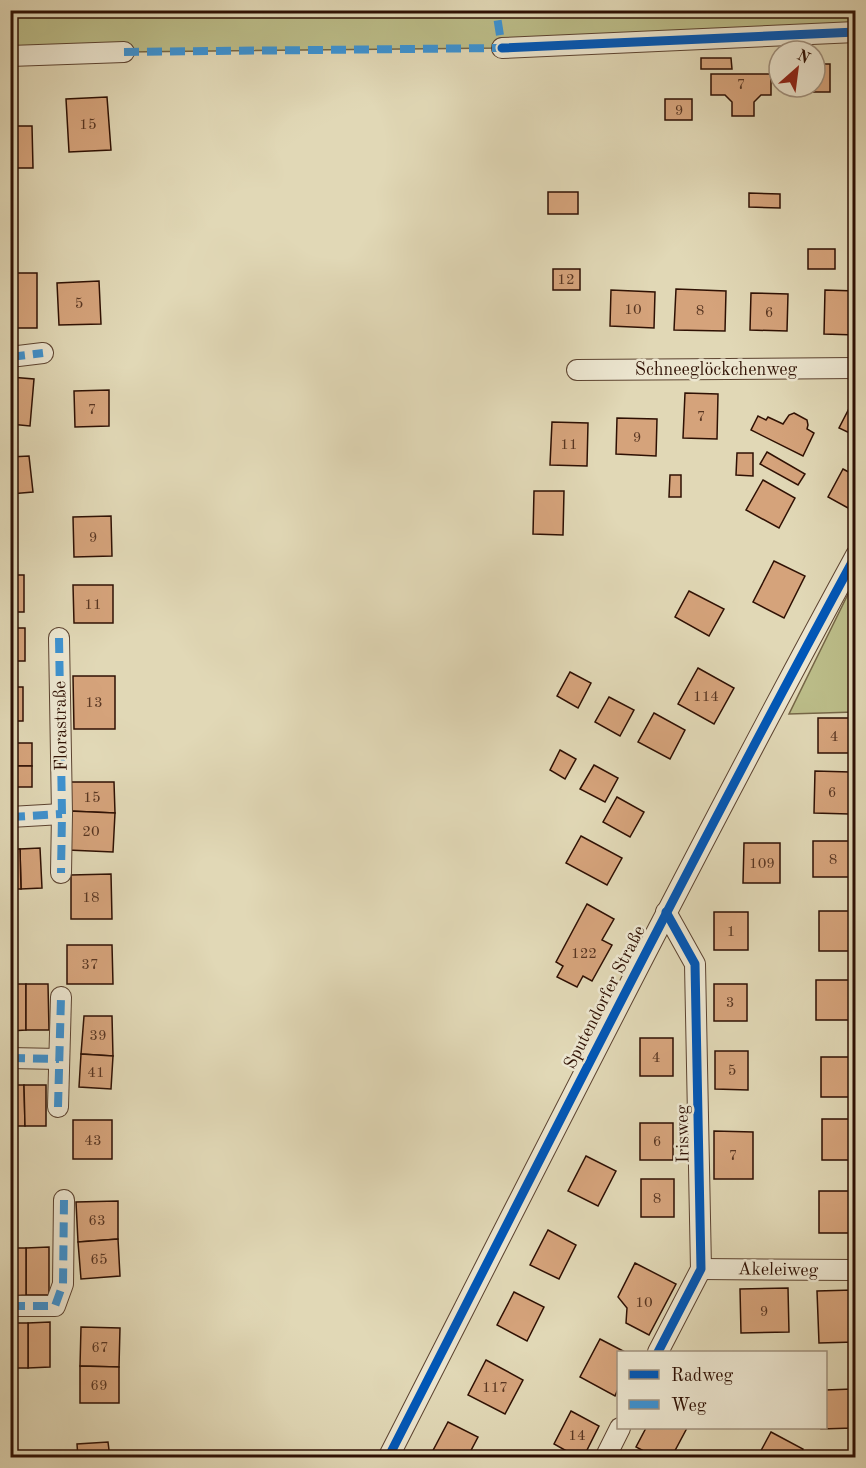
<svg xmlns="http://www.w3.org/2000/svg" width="866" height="1468" viewBox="0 0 866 1468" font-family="'Old Standard TT',serif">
<rect width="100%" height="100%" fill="#e1d8b6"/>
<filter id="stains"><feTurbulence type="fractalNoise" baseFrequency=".00333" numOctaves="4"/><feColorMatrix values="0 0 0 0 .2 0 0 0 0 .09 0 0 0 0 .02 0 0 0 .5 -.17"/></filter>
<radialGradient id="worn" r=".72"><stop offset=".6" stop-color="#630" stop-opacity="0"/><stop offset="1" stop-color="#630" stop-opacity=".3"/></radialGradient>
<!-- green -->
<g fill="#bbbc88" stroke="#756646" stroke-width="1.5">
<path d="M855,10L856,32L502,48L124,52L11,56L10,11Z"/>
<path d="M855,580V712L789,714Z"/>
</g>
<!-- building -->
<g fill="#d5a37b" stroke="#2f1104" stroke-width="1.5">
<path d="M701,58H731L732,69H701Z"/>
<path d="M815,64H830V92H807V87H815Z"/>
<path d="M711,74H771V95H761L754,102V116H732V102L725,95H711Z"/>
<path d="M107,97L111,150L69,152L66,99Z"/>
<rect x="665" y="99" width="27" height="21"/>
<path d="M10,126H32L33,168H10Z"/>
<rect x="548" y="192" width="30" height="22"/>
<path d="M749,193L780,194V208L749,207Z"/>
<rect x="808" y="249" width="27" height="20"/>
<rect x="553" y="269" width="27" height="21"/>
<rect x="10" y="273" width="27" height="55"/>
<path d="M99,281L101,324L59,325L57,283Z"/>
<path d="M676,289L726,291L725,331L674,330Z"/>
<path d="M611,290L655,292L654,328L610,326Z"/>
<path d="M825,290L856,291V335L824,334Z"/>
<path d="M751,293L788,294L787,331L750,330Z"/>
<path d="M10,377L34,379L30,426L10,424Z"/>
<path d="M109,390V426L75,427L74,391Z"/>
<path d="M685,393L718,394L717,439L683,438Z"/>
<path d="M856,395V436L839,428Z"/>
<path d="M794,413L807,420L808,425L807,429L814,433L803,456L751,430L758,416L766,420L768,417L783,424L789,415Z"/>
<path d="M617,418L657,419L656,456L616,454Z"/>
<path d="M552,422L588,423L587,466L550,465Z"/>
<path d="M767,452L805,474L798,485L760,464Z"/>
<path d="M737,453H753V476L736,475Z"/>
<path d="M29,456L33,492L10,494V457Z"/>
<path d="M843,469L856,476V495L848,508L828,497Z"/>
<path d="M670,475H681V497H669Z"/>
<path d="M763,480L795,498L779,528L746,510Z"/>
<path d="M534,491H564L563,535L533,534Z"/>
<path d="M111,516L112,556L74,557L73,517Z"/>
<rect x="10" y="521" width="7" height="36"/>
<path d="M774,561L805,576L784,618L753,602Z"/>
<rect x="10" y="575" width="14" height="37"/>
<path d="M73,585H113V623H74Z"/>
<path d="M689,591L724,609L709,636L675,617Z"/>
<rect x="10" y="628" width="15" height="33"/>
<path d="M698,668L734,688L714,724L678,704Z"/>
<path d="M570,672L591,683L578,708L557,696Z"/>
<path d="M73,676H115V729H74Z"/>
<rect x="10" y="687" width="13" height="34"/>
<path d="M609,697L634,710L620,736L595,722Z"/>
<path d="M654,713L685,730L670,759L638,742Z"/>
<rect x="818" y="718" width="33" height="35"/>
<rect x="10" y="743" width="22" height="23"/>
<path d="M560,750L576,759L565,779L550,770Z"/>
<path d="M594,765L618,778L605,802L580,789Z"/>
<rect x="10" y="766" width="22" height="21"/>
<path d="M815,771L850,772L849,814L814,813Z"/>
<path d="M71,782H114L115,813L69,811Z"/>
<path d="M617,797L644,812L630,837L603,822Z"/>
<path d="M69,811L115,813L113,852L68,850Z"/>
<path d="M581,836L622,858L607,885L566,863Z"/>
<rect x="813" y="841" width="40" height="36"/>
<path d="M744,843H780V883H743Z"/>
<path d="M40,848L42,888L21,889L20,849Z"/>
<path d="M10,849H20L21,889H10Z"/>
<path d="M111,874L112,919H71V875Z"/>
<path d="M587,904L614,919L602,940L612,945L592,981L583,976L577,987L557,977L563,966L556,962Z"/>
<rect x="819" y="911" width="36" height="40"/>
<rect x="714" y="912" width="34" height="38"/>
<path d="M67,945H112L113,984H67Z"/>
<rect x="816" y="980" width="38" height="40"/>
<path d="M10,984H26V1030L10,1031Z"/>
<path d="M26,984H48L49,1030H26Z"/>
<rect x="714" y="984" width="33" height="37"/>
<path d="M84,1016H112L113,1056L81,1054Z"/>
<rect x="640" y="1038" width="33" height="38"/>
<path d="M715,1051H748V1090L715,1089Z"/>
<path d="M81,1054L113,1056L111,1089L79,1087Z"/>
<rect x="821" y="1057" width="33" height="40"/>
<path d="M10,1085H24L25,1126H10Z"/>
<path d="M24,1085H46V1126H25Z"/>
<rect x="822" y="1119" width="31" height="41"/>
<rect x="73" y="1120" width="39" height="39"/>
<rect x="640" y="1123" width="33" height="37"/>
<path d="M714,1131L753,1132V1179H714Z"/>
<path d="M586,1156L616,1171L598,1206L568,1191Z"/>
<rect x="641" y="1179" width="33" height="38"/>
<rect x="819" y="1191" width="37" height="42"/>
<path d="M118,1201V1239L78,1242L76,1202Z"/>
<path d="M548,1230L576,1245L559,1279L530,1265Z"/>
<path d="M118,1239L120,1276L81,1279L78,1242Z"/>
<path d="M49,1247V1295H26V1248Z"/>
<path d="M10,1248H26V1295L10,1296Z"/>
<path d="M635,1263L676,1284L649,1335L626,1323L627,1308L618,1297Z"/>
<path d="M788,1288L789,1332L741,1333L740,1289Z"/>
<path d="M853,1290L855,1342L819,1343L817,1291Z"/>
<path d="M514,1292L544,1307L527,1341L497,1325Z"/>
<path d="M50,1322V1367L28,1368V1323Z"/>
<rect x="10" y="1323" width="18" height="45"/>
<path d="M81,1327L120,1328L119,1367L80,1366Z"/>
<path d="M600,1339L625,1352H618V1389L615,1396L580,1377Z"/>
<path d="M486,1360L523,1380L505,1414L468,1395Z"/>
<path d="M80,1366L119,1367V1403H80Z"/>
<path d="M852,1389L853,1428L821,1429V1428H826V1390Z"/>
<path d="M571,1411L599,1426L583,1458H579L554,1444Z"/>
<path d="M448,1422L478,1437L467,1458H429Z"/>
<path d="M646,1428H687L671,1458H657L636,1447Z"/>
<path d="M771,1432L803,1449L799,1458H757Z"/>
<path d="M108,1442L110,1458H78L77,1444Z"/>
</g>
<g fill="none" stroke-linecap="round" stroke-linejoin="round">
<!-- street casing -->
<g stroke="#5c4330" stroke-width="22">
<g id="street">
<path d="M502,48L856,32"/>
<path d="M10,56L124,52"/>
<path d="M10,357L43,353"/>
<path d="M577,370L856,368"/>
<path d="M59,638L62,814L61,873"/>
<path d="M10,817L62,814"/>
<path d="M10,1058L59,1059"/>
<path d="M58,1107L61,997"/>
<path d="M701,1269L856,1270"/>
<path d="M10,1306H55L63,1284L64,1200"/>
<path d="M658,1352L701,1269L695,964L666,912"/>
<path d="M388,1458C542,1156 694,853 856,555"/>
<path d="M605,1458L620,1428"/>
</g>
</g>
<!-- street -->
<use href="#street" stroke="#ece6d0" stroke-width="20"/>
<!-- quiet -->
<g stroke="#3d92d1" stroke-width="8" stroke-dasharray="15 8" stroke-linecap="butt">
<path d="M124,52L502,48L496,10"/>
<path d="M10,357L43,353"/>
<path d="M59,638L62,814L61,873"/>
<path d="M10,817L62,814"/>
<path d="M10,1058L59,1059"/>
<path d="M58,1107L61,997"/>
<path d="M10,1306H55L63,1284L64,1200"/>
</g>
<!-- cycleway casing -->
<g stroke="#ece6d0" stroke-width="13">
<g id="cycleway">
<path d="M502,48L856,32"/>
<path d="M658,1352L701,1269L695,964L666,912"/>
<path d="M388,1458C542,1156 694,853 856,555"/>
</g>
</g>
<!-- cycleway -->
<use href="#cycleway" stroke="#0057b8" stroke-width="9"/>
</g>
<g text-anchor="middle" stroke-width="5" stroke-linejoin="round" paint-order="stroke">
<!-- number labels -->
<g font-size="15" fill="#583622">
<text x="741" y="89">7</text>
<text x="679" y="115">9</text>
<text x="88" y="129">15</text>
<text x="566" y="284">12</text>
<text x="79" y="308">5</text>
<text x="633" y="314">10</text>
<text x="700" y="315">8</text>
<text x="769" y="317">6</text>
<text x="92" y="414">7</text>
<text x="701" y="421">7</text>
<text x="637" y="442">9</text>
<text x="569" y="449">11</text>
<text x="93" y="542">9</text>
<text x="93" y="609">11</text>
<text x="706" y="701">114</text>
<text x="94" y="707">13</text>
<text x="834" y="741">4</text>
<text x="832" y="797">6</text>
<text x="92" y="802">15</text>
<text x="91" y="836">20</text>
<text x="833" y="864">8</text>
<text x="762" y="868">109</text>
<text x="91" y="902">18</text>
<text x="731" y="936">1</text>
<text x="584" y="958">122</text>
<text x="90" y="969">37</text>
<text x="730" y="1007">3</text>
<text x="98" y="1040">39</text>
<text x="656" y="1062">4</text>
<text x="732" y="1075">5</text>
<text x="96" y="1077">41</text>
<text x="93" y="1145">43</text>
<text x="657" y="1146">6</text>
<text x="733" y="1160">7</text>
<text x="657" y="1203">8</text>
<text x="97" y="1225">63</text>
<text x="99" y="1264">65</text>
<text x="644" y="1307">10</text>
<text x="764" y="1316">9</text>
<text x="100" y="1352">67</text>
<text x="99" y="1390">69</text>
<text x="495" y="1392">117</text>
<text x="577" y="1440">14</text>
</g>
<!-- street labels -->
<g font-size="18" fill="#2f1104" stroke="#ece6d0">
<text x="716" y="375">Schneeglöckchenweg</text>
<text transform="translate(60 726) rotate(-91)" y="6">Florastraße</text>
<text transform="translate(604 997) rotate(-63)" y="6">Sputendorfer Straße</text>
<text transform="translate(682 1134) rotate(-91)" y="6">Irisweg</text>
<text transform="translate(778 1269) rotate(1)" y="6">Akeleiweg</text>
</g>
</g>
<!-- margin -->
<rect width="866" height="1468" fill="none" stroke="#e1d8b6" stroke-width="36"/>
<rect x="12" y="12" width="842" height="1444" fill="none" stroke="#2f1104" stroke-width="3"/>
<rect x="18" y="18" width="830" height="1432" fill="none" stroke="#2f1104" stroke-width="1.5"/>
<!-- legend -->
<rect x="617" y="1351" width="210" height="78" fill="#ece6d0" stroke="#a0917e" stroke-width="1.5"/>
<rect x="629" y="1370" width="30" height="9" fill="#0057b8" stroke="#a0917e" stroke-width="1.5"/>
<text x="671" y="1381" font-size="18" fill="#2f1104">Radweg</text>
<rect x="629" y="1400" width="30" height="9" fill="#3d92d1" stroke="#a0917e" stroke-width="1.5"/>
<text x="671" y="1411" font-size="18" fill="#2f1104">Weg</text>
<!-- north arrow -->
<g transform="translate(797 69) rotate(28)"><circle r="28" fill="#ece6d0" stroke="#a0917e" stroke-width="1.5"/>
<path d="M0-4.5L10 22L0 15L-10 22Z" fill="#8f2418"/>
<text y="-9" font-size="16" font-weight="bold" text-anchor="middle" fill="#2f1104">N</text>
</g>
<rect width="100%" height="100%" filter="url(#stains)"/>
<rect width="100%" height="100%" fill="url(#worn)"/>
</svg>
